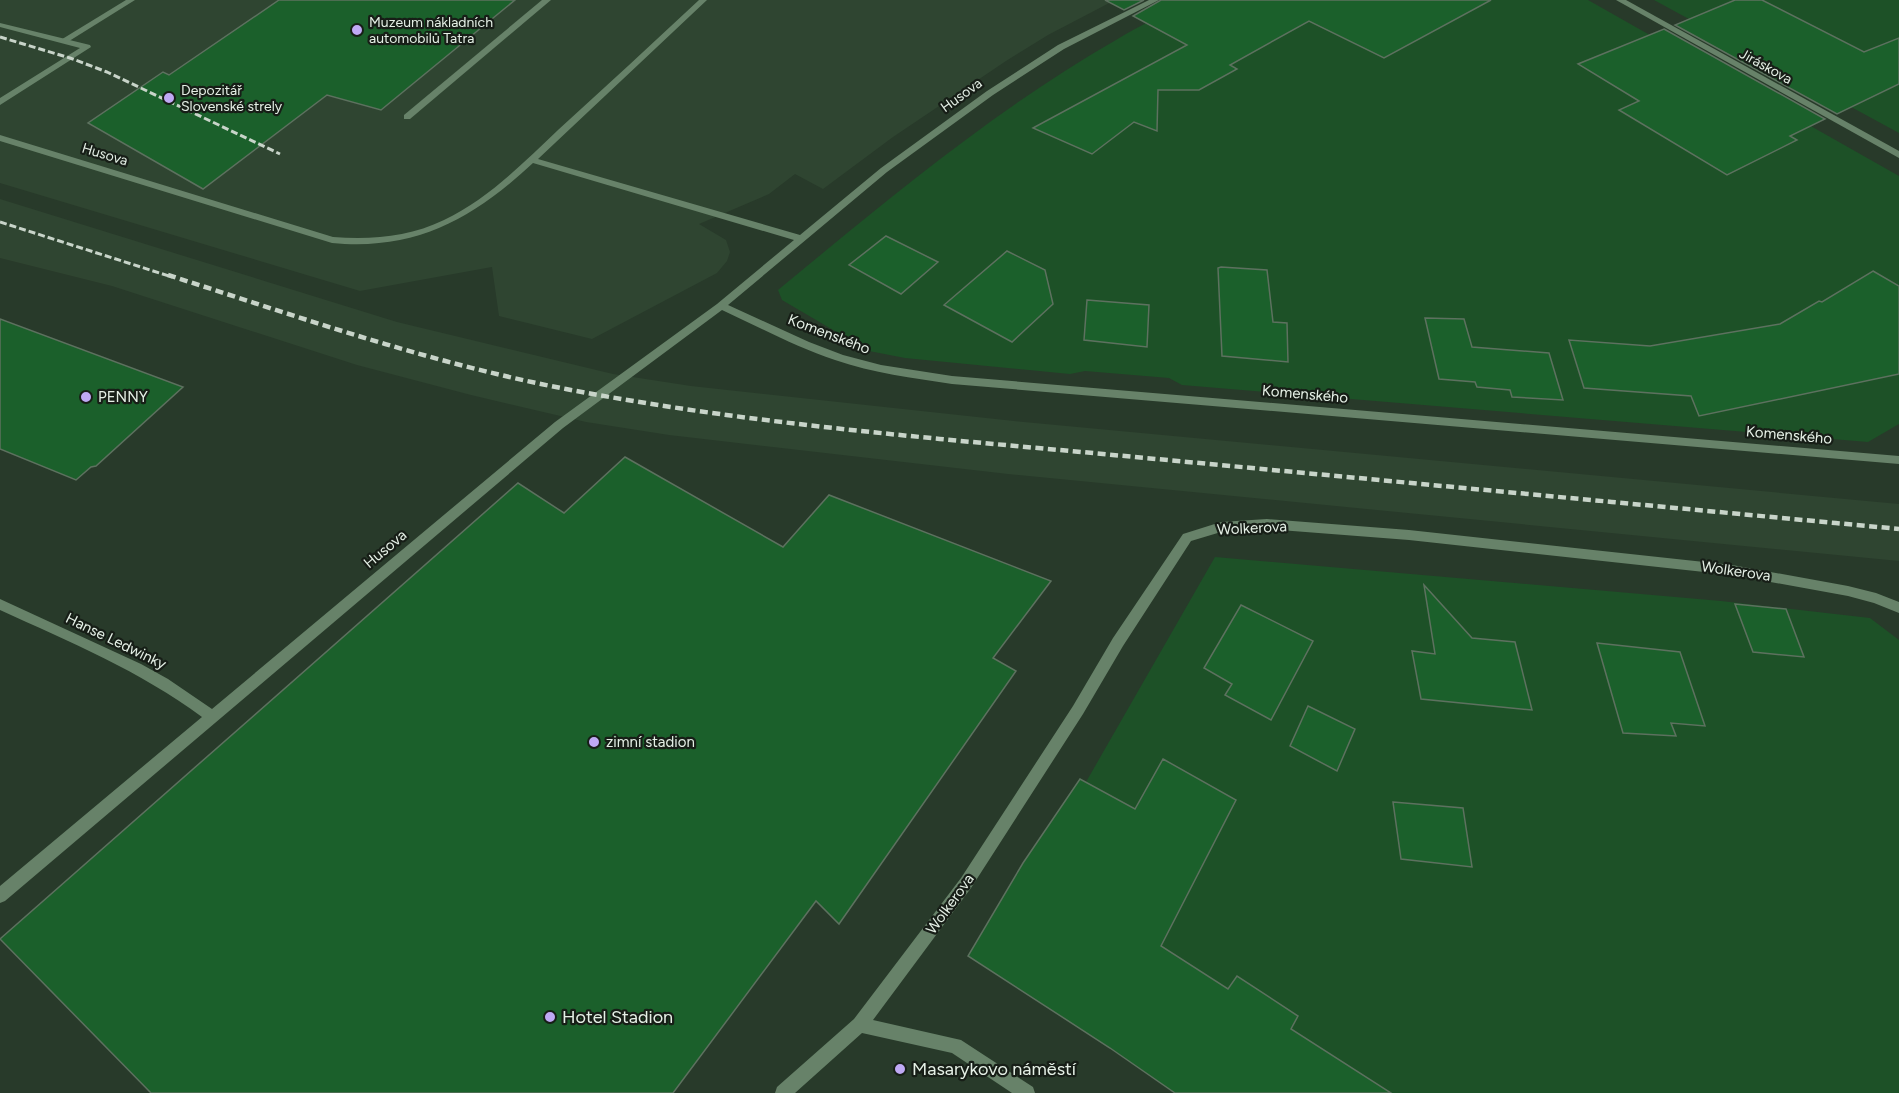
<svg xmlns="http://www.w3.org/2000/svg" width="1899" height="1093" viewBox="0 0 1899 1093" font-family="Figtree,sans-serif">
<rect width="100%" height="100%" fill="#283a2a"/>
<!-- built -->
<g fill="#2f4531">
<path d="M0,0H1115L1048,35L1006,61L893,137L823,189L795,174L769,194L699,224L726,240L730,252L727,261L717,273L592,339L499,316L492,267L360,291L0,183Z"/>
<path d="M0,199L397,322L613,374L691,386L1014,421L1899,504V561L1008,474L669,435L586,422L471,395L357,365L112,286L0,258Z"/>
</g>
<!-- green -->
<g fill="#1d5127">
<path d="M1193,0H1588L1899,176V424L1868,442L1182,385L1169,378L1085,371L1070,374L905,358L869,351L782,300L778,290C886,201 994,110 1116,40C1140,25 1167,13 1193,0Z"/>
<path d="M1654,0H1899V133Z"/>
<path d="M1215,557L1721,601L1870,618L1899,640V1093H1175L1110,1048L968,956C1004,895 1040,836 1080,778L1086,782Z"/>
</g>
<!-- building -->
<g fill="#1b602b" stroke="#5d715f" stroke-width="1.5">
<path d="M279,0H515L381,110L327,95L203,189L88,123L163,72L169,75Z"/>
<path d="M1105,0H1144L1124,10Z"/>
<path d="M1161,0H1491L1384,58L1309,21L1230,65L1237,69L1199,90H1158L1157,131L1134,122L1092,154L1033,128L1187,45L1133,16Z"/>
<path d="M1735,0H1762L1864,52L1899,38V84L1837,114L1675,25Z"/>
<path d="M1664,29L1825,119L1790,136L1797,140L1727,175L1619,110L1639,101L1578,64Z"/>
<path d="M886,236L938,262L901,294L849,265Z"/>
<path d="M1007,251L1045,270L1053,304L1012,342L944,305Z"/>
<path d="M1221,267L1267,270L1273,322L1287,323L1288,362L1222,356L1218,268Z"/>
<path d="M1873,271L1899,286V374L1699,416L1691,396L1584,388L1569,340L1650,346L1780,324L1819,301L1822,302Z"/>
<path d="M1087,300L1149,305L1147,347L1084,340Z"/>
<path d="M1425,318L1464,319L1472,347L1549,353L1563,400L1512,397L1510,390L1477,387L1475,382L1439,379Z"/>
<path d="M0,319L183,387L96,466L91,467L76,480L0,449Z"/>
<path d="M625,457L783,547L829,495L1051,581L993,658L1016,671L839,924L816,901L673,1093H151L0,939L518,483L564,513Z"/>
<path d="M1424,585L1472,638L1515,642L1532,710L1421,699L1412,651L1435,654Z"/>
<path d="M1735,604L1786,609L1804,657L1753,652Z"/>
<path d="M1241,605L1313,641L1271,720L1225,695L1232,684L1204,668Z"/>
<path d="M1597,643L1680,652L1705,726L1671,723L1676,736L1623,733Z"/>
<path d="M1308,706L1355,729L1337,771L1290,746Z"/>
<path d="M1163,759L1236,800L1161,946L1228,989L1237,976L1298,1016L1291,1029L1391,1093H1175L1110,1048L968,956L1023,863L1080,779L1135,809Z"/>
<path d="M1393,802L1463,808L1472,867L1401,859Z"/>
</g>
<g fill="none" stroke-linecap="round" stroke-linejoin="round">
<!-- lane -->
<path fill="#678269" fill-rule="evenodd" d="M126,0H135L66,43L59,41Z"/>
<!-- street -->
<g fill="#678269" fill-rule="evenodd">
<path d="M542,0H551L410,119H404V115Z"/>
<path d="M699,0H707L538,159L800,235L881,168L987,91L1058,45L1149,0H1159L1064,49L993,95L887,172L728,305L809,342L843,355L881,365L952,376L1899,456V464L952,384C913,378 873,373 835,360C796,347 759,327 722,310L563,428L5,901L0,903V886L202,717C140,671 70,642 0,610V599L141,664L168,679L212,709L555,422L717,304L794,240L533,163C473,219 416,251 332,243L0,141V135L333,237C371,240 409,237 444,220C488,199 523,163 558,130C605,87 652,44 699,0Z"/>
<path d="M1616,0H1626L1899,151V158Z"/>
<path d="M0,23L90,45L91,47L0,105V98L80,48L0,27Z"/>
<path d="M1267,519L1409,530L1732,565L1848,586L1876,593L1899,602V613L1874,603L1848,596L1732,575L1409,540L1267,529L1221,532L1191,541L1123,646L1083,714L971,888L873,1020L961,1040L1033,1087L1035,1093H1012L952,1053L862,1033L795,1093H775L777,1087L854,1019L961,878L1073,706L1113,638L1183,534L1221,522Z"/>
</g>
<!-- rail-far1 -->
<g stroke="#c8d4c9" stroke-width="3" stroke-dasharray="7 3" stroke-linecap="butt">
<path d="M0,37L70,58L107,72L280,154"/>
<path d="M0,222L172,277"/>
</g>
<!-- rail -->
<path stroke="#c8d4c9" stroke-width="4.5" stroke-dasharray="8 4.5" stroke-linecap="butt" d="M168,275C299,317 430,363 566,389C753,425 945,439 1135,457C1390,481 1644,505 1899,529"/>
</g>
<!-- markers -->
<g fill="#bfa9f4" stroke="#171e17" stroke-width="2">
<circle cx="357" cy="30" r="6"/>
<circle cx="169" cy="98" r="6"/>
<circle cx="86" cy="397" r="6"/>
<circle cx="594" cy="742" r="6"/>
<circle cx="550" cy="1017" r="6"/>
<circle cx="900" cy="1069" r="6"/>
</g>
<g text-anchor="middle" stroke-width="4.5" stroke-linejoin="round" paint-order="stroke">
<!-- far-poi labels -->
<g font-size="14" fill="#e5f0e6" stroke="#171e17" text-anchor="start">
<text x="369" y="27">Muzeum nákladních<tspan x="369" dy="16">automobilů Tatra</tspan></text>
<text x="181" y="95">Depozitář<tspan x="181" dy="16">Slovenské strely</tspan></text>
</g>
<!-- far-street labels -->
<g font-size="14" fill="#e5f0e6" stroke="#171e17">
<text transform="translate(1766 66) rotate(29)" y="5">Jiráskova</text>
<text transform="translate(961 95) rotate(-36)" y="5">Husova</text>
<text transform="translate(105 154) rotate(17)" y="5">Husova</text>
</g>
<!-- street labels -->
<g font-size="15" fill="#e5f0e6" stroke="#171e17">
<text transform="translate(829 334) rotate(21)" y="5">Komenského</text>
<text transform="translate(1305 394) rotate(5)" y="5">Komenského</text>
<text transform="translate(1789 435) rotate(5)" y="5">Komenského</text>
<text transform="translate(1252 528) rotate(-3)" y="5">Wolkerova</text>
<text transform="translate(385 549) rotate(-40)" y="5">Husova</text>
<text transform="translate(1736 571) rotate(8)" y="5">Wolkerova</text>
<text transform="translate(116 641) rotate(26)" y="5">Hanse Ledwinky</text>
<text transform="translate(950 904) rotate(-54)" y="5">Wolkerova</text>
</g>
<!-- poi labels -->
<g font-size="15" fill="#e5f0e6" stroke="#171e17" text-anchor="start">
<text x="98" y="402">PENNY</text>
<text x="606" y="747">zimní stadion</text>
</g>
<!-- near-poi labels -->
<g font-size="18" fill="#e5f0e6" stroke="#171e17" text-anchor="start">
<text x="562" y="1023">Hotel Stadion</text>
<text x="912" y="1075">Masarykovo náměstí</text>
</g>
</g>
</svg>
